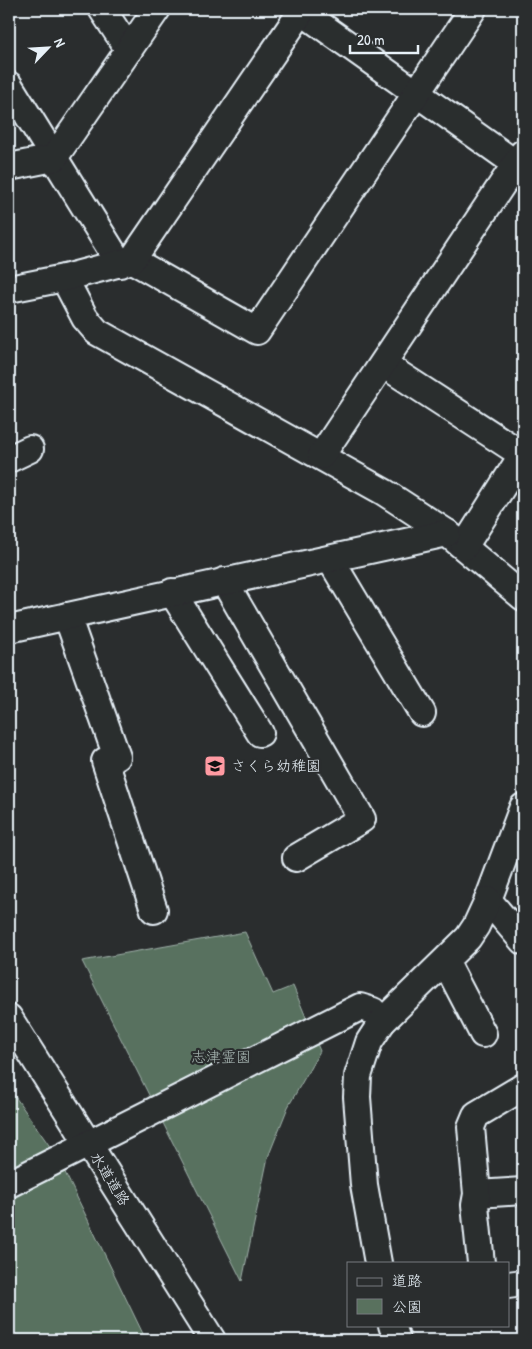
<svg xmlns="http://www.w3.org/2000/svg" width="532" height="1349" viewBox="0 0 532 1349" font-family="'Patrick Hand','Klee One',sans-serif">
<rect width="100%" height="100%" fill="#2a2d2e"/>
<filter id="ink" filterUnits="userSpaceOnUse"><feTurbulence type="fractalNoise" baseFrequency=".02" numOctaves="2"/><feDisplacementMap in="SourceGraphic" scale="10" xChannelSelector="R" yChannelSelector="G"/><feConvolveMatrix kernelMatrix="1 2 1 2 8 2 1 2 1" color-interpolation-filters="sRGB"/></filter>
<g filter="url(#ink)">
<!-- green -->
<g fill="#59715e" stroke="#a0b1ab">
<path d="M245,932L273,994L293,986L320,1051L288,1107L268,1157L242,1281L82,961Z"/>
<path d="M9,1088L58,1158L146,1340H9Z"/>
</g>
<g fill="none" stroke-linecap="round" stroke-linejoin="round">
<!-- minor casing -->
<g stroke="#e8f1f8" stroke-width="30">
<g id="minor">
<path d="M102,9L129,50"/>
<path d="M298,9L516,164"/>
<path d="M9,85L120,264"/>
<path d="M9,167L54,158L157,9"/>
<path d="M132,260L257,331L473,9"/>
<path d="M64,278L85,318L97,332L384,492L447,533L523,597"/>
<path d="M9,289L64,278L132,260L303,9"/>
<path d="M383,364L523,455"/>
<path d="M321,456L523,153"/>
<path d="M9,459L30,449"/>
<path d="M464,547L523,454"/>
<path d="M330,559L422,713"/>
<path d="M224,581L362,819L296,858"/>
<path d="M172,592L260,733"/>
<path d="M67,616L117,757L105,761L154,910"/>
<path d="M9,629L447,533"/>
<path d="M523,807L488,900L523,941"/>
<path d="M445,961L483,1034"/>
<path d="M9,1018L212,1340"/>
<path d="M9,1184L360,1007L373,1011L382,1022"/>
<path d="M477,1194L523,1191"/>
<path d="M378,1263L364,1185L357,1097L358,1076L369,1042L382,1022L468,938L476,926L488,900"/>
<path d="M481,1263L475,1205L477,1194L471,1127L476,1115L523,1087"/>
<path d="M508,1285L523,1283"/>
<path d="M392,1325L397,1340"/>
</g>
</g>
<!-- minor -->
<use href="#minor" stroke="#2a2d2e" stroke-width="26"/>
</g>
</g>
<!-- icons -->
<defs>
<g id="school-square" transform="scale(1.125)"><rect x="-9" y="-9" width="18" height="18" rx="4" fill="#ff9aa2" stroke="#2a2d2e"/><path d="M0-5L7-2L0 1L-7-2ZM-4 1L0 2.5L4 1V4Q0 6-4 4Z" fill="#111"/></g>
</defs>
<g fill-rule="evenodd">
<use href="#school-square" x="215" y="766"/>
</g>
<g text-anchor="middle" stroke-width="4.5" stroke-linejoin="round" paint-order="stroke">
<!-- poi labels -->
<g font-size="15" fill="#e8f1f8" stroke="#2a2d2e" text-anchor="start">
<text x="231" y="771">さくら幼稚園</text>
</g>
<!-- park labels -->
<g font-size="15" fill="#a8b7b3" stroke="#2a2d2e">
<text x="221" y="1062">志津霊園</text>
</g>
<!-- street labels -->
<g font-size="15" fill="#e8f1f8" stroke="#2a2d2e">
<text transform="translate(110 1179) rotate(58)" y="5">水道道路</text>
</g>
</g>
<!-- margin -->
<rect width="532" height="1349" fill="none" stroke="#2a2d2e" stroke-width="30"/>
<rect x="15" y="15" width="502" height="1319" fill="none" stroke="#e8f1f8" stroke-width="2" filter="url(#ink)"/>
<!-- legend -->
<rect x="347" y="1262" width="162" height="65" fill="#2a2d2e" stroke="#767b7f"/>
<rect x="357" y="1278" width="25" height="8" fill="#2a2d2e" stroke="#767b7f"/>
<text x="392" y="1286" font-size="15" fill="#e8f1f8">道路</text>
<rect x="357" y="1299" width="25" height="15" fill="#59715e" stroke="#767b7f"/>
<text x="392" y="1312" font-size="15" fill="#e8f1f8">公園</text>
<!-- north arrow -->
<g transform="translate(48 48) rotate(65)" stroke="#2a2d2e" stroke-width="4" paint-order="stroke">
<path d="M0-4L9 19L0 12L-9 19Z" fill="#e8f1f8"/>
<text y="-8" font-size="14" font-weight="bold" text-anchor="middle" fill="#e8f1f8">N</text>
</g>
<!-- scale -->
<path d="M350 45v8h68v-8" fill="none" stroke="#e8f1f8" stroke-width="2.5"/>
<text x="357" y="45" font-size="15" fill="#e8f1f8" stroke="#2a2d2e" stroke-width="4" paint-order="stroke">20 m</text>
</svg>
